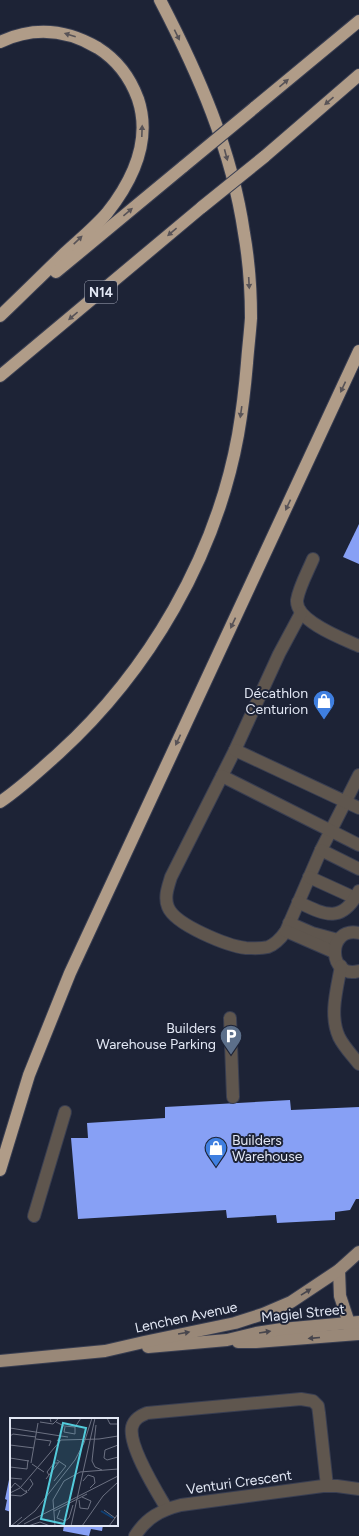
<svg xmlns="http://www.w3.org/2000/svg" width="359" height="1536" viewBox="0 0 359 1536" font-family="Figtree,sans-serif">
<rect width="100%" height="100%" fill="#1d2336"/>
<!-- building -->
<g fill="#87a0f5">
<path d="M359,524V564L343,557Z"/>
<path d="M290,1100L291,1110L359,1107V1199H356L350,1210L335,1212V1220L277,1223L276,1215L227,1218L226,1210L78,1219L71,1138H88L87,1123L165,1118V1107Z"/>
<path d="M10,1475H11V1512L5,1510L7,1500L5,1499Z"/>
<path d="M64,1525H103L102,1531L91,1529L89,1536L63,1531Z"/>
</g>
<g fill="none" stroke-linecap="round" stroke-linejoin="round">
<!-- minor casing -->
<g stroke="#393e51" stroke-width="14">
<g id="minor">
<path d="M313,559C308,571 299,587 297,600C295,621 343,639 359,646"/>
<path d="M301,613L279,654L235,750L171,877C168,887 164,897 168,907C175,925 228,946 246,948C253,948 260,949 268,947C276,944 281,938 286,931L321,850L359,775"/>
<path d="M235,750L359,808"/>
<path d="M222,776L359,845"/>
<path d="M321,850L359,869"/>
<path d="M309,877L355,898"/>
<path d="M298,902C325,915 342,924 359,891"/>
<path d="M289,923L312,933L338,940"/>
<path d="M286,931L334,952"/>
<path d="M359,933C326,926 328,980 359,971"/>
<path d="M341,966C337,989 329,1015 339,1037C344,1047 352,1055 359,1064"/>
<path d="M230,1018L233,1097"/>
<path d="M34,1216L65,1112"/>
<path d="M167,1509C157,1492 128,1446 132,1427C134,1419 140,1416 147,1413L301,1399L313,1401L318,1406L319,1413L327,1486"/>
<path d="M135,1536C146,1518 161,1510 181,1505L323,1486H337L359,1489"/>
</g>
</g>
<!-- major casing -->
<g stroke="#393e51" stroke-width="14">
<g id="major">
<path d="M339,1270L340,1296L351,1329"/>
<path d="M238,1342H256L358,1334L359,1332"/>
<path d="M148,1347L227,1340L256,1333L282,1329L359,1322"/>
<path d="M0,1361L105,1351L144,1342L235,1323L263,1314L291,1302L339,1270L359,1252"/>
</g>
</g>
<!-- highway casing -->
<g stroke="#393e51" stroke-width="14">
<g id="highway">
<path d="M0,42C34,26 66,29 98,48C117,60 130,77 138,99C152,141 133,180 107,213C95,227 79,240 65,253C43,274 22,295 0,316"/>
<path d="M254,108L359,21"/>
<path d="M264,157L359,75"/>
<path d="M56,272L184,166"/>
<path d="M0,376L202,207"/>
<path d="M0,802C21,788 40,770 59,753C149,671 216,556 238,435C242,412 245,387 247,363C248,349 250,333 251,318C251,290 249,261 244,233C232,150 198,73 160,0"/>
<path d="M0,1170L29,1075L70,973L359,351"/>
</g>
</g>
<!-- minor -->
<use href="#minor" stroke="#5f564e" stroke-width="12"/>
<!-- major -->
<use href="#major" stroke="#998878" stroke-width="12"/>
<!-- highway -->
<use href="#highway" stroke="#b09c88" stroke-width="12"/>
<!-- highway-bridge casing -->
<g stroke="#393e51" stroke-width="14" stroke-linecap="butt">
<g id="highway-bridge">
<path d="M184,166L254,108"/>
<path d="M202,207L264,157"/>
</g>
</g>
<!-- highway-bridge -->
<use href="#highway-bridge" stroke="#b09c88" stroke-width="12"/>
</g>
<!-- one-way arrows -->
<defs><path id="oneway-solid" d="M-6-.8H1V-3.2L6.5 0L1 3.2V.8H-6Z"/></defs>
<g fill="#585357">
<use href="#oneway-solid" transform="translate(70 35) rotate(-163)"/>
<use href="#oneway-solid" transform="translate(177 35) rotate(64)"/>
<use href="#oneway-solid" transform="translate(284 83) rotate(-40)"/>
<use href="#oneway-solid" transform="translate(329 101) rotate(139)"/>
<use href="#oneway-solid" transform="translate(142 131) rotate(-88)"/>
<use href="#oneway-solid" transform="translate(226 155) rotate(75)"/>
<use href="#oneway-solid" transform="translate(128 212) rotate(-40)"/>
<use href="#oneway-solid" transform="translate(172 232) rotate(140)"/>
<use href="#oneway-solid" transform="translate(78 240) rotate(-44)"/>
<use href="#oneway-solid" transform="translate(249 283) rotate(87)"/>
<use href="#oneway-solid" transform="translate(73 316) rotate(140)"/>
<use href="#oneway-solid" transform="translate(343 387) rotate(115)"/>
<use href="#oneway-solid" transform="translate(241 412) rotate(98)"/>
<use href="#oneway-solid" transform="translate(288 505) rotate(115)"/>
<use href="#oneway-solid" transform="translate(233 623) rotate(115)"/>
<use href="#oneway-solid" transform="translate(178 740) rotate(115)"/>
</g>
<g fill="#48464d">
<use href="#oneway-solid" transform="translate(306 1292) rotate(-32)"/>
<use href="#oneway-solid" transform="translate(265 1332) rotate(-9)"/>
<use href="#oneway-solid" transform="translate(184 1333) rotate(-10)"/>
<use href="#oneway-solid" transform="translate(314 1338) rotate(175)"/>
</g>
<!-- icons -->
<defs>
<g id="shop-pin" transform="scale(1.15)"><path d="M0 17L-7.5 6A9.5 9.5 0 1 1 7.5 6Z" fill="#3f7fe0" stroke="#1d2336"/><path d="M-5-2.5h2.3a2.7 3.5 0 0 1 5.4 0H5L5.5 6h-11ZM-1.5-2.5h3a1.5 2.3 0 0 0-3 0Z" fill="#fff"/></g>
<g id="parking-pin" transform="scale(1.15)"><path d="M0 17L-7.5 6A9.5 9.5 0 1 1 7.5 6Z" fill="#5c6f8a" stroke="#1d2336"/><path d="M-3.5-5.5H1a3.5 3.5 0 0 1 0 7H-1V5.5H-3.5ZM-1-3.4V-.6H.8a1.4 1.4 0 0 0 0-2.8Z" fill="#fff"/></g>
</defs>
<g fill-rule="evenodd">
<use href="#shop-pin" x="324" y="701"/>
<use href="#parking-pin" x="231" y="1036"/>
<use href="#shop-pin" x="216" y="1148"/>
</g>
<g text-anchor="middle" stroke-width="4" stroke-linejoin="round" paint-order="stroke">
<!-- shield labels -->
<rect fill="#1d2336" stroke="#a7acbb" stroke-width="1" x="85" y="281" width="32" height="22" rx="3"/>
<g font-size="13" font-weight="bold" fill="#e2e7f4">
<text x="101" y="297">N14</text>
</g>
<!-- poi labels -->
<g font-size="14" fill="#e2e7f4" stroke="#1d2336" text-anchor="end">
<text x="308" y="698">Décathlon<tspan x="308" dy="16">Centurion</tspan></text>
<text x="216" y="1033">Builders<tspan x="216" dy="16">Warehouse Parking</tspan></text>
<text x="232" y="1145" text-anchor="start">Builders<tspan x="232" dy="16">Warehouse</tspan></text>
</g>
<!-- street labels -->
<g font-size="14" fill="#e2e7f4" stroke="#1d2336">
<text transform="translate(303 1313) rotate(-6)" y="5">Magiel Street</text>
<text transform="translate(186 1317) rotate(-12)" y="5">Lenchen Avenue</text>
<text transform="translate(239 1482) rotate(-8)" y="5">Venturi Crescent</text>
</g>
</g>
<!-- overview -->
<g transform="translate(10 1418)">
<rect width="108" height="108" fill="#1d2336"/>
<path fill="none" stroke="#0f3f73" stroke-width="2" d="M91,93L103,100"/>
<path fill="none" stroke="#6c7182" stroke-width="1" d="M97,0L100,6H108M30,4L43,6L49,0M41,4L40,0L48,1M46,4L54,8L65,9L71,0M86,7L82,43L85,49L92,52M55,9L54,14L65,16V9M0,10L51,18M0,18L3,16L26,19M26,21L41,23L39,28M47,23L51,18L58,19M0,27L24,30M108,27L95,32L94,40L97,42L108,39M0,40L19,43M21,45L28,5M22,46L34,54M0,49L17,51L18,42M39,57L37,54L44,45H48M0,60L12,61M36,61L49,44M44,63L56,48L47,42M73,63L78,57L84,59L85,65L80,70M0,71L5,65L17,75L16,72M18,73L23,66L20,61M0,75L10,70L51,22L89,21L108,18M0,77L11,78L16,75M69,82L70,90L78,91L81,83L72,79M50,92L47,100L55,103L59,100L63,87M94,92L105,100M44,93L77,76M14,106L108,58M1,108L12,99M6,108L25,93L65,42L74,25L82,0M18,108L30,104L40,108M45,108L43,82L54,63L70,54L108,51M61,108L85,0M72,108L93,78L108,64M99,108L108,96"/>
<path fill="#53cbdb" fill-opacity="0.15" stroke="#53cbdb" stroke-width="2" d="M53,5L76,10L54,106L31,101Z"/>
<rect width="108" height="108" fill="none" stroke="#e2e7f4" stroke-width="2"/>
</g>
</svg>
